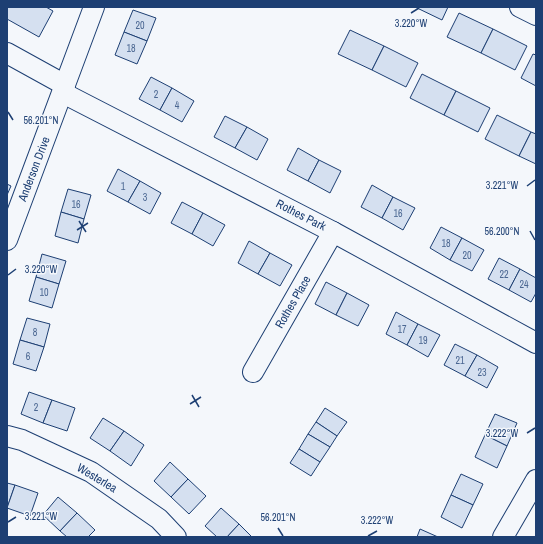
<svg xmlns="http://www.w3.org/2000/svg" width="543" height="544" viewBox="0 0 543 544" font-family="'Archivo Narrow',sans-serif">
<rect width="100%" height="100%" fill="#f4f7fb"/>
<!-- building -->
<g fill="#d5e0f0" stroke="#1d3f73">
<path d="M7,7H46L53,11L39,37L7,19Z"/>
<path d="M415,7H448L442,20Z"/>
<path d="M133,10L156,18L147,41L124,32Z"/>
<path d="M459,13L493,29L481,53L447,37Z"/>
<path d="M493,29L527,46L515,70L481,53Z"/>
<path d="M350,30L384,46L372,70L338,54Z"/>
<path d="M124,32L147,41L137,64L115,55Z"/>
<path d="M384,46L418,63L406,87L372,70Z"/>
<path d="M533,54L536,55V86L521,78Z"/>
<path d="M422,74L456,91L444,115L410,98Z"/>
<path d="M151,77L172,88L160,110L139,99Z"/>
<path d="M172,88L194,101L182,122L160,110Z"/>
<path d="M456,91L490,108L478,132L444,115Z"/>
<path d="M497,115L531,132L519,156L485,139Z"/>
<path d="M225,116L247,127L235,148L214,137Z"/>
<path d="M247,127L268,139L257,160L235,148Z"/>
<path d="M531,132L536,134V164L519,156Z"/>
<path d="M298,148L319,160L308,181L287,170Z"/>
<path d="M319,160L341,171L330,193L308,181Z"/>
<path d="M118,169L140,181L128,202L107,191Z"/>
<path d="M140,181L161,193L150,214L128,202Z"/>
<path d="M7,184L11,186L7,195Z"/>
<path d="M372,185L393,197L382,218L361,207Z"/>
<path d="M68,189L91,195L84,219L61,212Z"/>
<path d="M393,197L415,208L403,230L382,218Z"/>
<path d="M182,202L203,213L192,234L171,223Z"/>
<path d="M61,212L84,219L78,243L55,236Z"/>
<path d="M203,213L225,225L213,246L192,234Z"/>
<path d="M441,227L462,238L450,260L430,248Z"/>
<path d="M462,238L484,250L472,271L450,260Z"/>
<path d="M249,241L270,253L258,274L238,263Z"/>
<path d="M270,253L292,265L280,286L258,274Z"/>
<path d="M42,254L66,261L59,284L36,277Z"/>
<path d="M499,258L520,269L509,290L488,279Z"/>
<path d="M520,269L536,278V293L531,302L509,290Z"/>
<path d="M36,277L59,284L52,308L29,301Z"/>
<path d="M326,282L347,293L336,315L315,304Z"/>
<path d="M347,293L369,305L358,326L336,315Z"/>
<path d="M396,312L418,324L407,345L386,334Z"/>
<path d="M27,318L50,324L44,347L20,340Z"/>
<path d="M418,324L440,335L428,357L407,345Z"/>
<path d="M20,340L44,347L36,371L13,364Z"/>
<path d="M455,344L477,355L465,376L444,365Z"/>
<path d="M477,355L498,367L487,388L465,376Z"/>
<path d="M29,392L52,400L43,423L21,414Z"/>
<path d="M52,400L75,408L67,431L43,423Z"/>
<path d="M325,408L347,422L337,436L316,422Z"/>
<path d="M495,414L517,423L507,446L485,435Z"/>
<path d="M103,418L124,431L110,451L90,438Z"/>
<path d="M316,422L337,436L330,447L308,434Z"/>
<path d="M124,431L144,445L131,466L110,451Z"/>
<path d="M308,434L330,447L320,462L299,449Z"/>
<path d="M485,435L507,446L497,468L475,457Z"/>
<path d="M299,449L320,462L311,476L290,463Z"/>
<path d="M170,462L188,479L171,497L154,481Z"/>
<path d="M461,474L483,484L473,505L451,495Z"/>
<path d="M188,479L206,496L189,514L171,497Z"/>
<path d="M7,483L15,485L7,508Z"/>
<path d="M15,485L38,493L30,516L7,508Z"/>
<path d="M451,495L473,505L462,528L441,517Z"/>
<path d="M58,497L77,513L60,531L43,515Z"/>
<path d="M221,508L239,524L227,537H217L205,526Z"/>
<path d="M77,513L95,530L88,537H67L60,531Z"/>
<path d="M239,524L252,537H227Z"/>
<path d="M420,529L438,537H417Z"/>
</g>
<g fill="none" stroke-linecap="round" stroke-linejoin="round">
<!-- minor casing -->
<g stroke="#1d3f73" stroke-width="22">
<g id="minor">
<path d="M520,7L536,15"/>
<path d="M7,53L65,85"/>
<path d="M63,93L333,232L536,343"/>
<path d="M7,240L94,7"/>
<path d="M253,372L333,232"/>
<path d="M7,436L22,440L91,472L159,519L176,537"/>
<path d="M503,537L536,480"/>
</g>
</g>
<!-- minor -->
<use href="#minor" stroke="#f4f7fb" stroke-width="20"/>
</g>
<!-- ticks -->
<path fill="none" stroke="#1d3f73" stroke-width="1.5" d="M411,13L419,8M8,112L13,120M527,186L535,180M79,221L86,232M77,230L88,223M530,231L535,240M8,275L16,269M192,395L199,407M190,404L201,397M527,433L535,428M8,522L16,517M278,528L283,536M368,536L377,531"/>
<g text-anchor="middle" stroke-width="3" stroke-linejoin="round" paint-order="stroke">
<!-- number labels -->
<g font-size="10" fill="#4b6792">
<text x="140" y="29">20</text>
<text x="131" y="52">18</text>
<text x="156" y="98">2</text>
<text x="177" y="109">4</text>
<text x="123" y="190">1</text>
<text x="145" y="201">3</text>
<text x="76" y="208">16</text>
<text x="398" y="217">16</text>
<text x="446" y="247">18</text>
<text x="467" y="259">20</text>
<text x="504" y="278">22</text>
<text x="524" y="288">24</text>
<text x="44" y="296">10</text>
<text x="402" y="333">17</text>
<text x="35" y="336">8</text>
<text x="423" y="344">19</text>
<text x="28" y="360">6</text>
<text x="460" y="364">21</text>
<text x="482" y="376">23</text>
<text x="36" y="411">2</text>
</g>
<!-- street labels -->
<g font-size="12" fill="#1d3f73" stroke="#f4f7fb">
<text transform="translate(34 169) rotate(-69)" y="4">Anderson Drive</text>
<text transform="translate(301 215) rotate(27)" y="4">Rothes Park</text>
<text transform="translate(293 302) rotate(-60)" y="4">Rothes Place</text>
<text transform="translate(97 478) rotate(31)" y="4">Westerlea</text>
</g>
</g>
<g font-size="10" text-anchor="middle" fill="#1d3f73" stroke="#f4f7fb" stroke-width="3" stroke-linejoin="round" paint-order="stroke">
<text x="411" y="27">3.220°W</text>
<text x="41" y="124">56.201°N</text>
<text x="502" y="189">3.221°W</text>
<text x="502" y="235">56.200°N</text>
<text x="41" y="273">3.220°W</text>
<text x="502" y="437">3.222°W</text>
<text x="41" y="520">3.221°W</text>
<text x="278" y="521">56.201°N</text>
<text x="377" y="524">3.222°W</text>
</g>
<!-- border -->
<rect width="543" height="544" fill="none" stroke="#1d3f73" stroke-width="16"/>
</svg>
